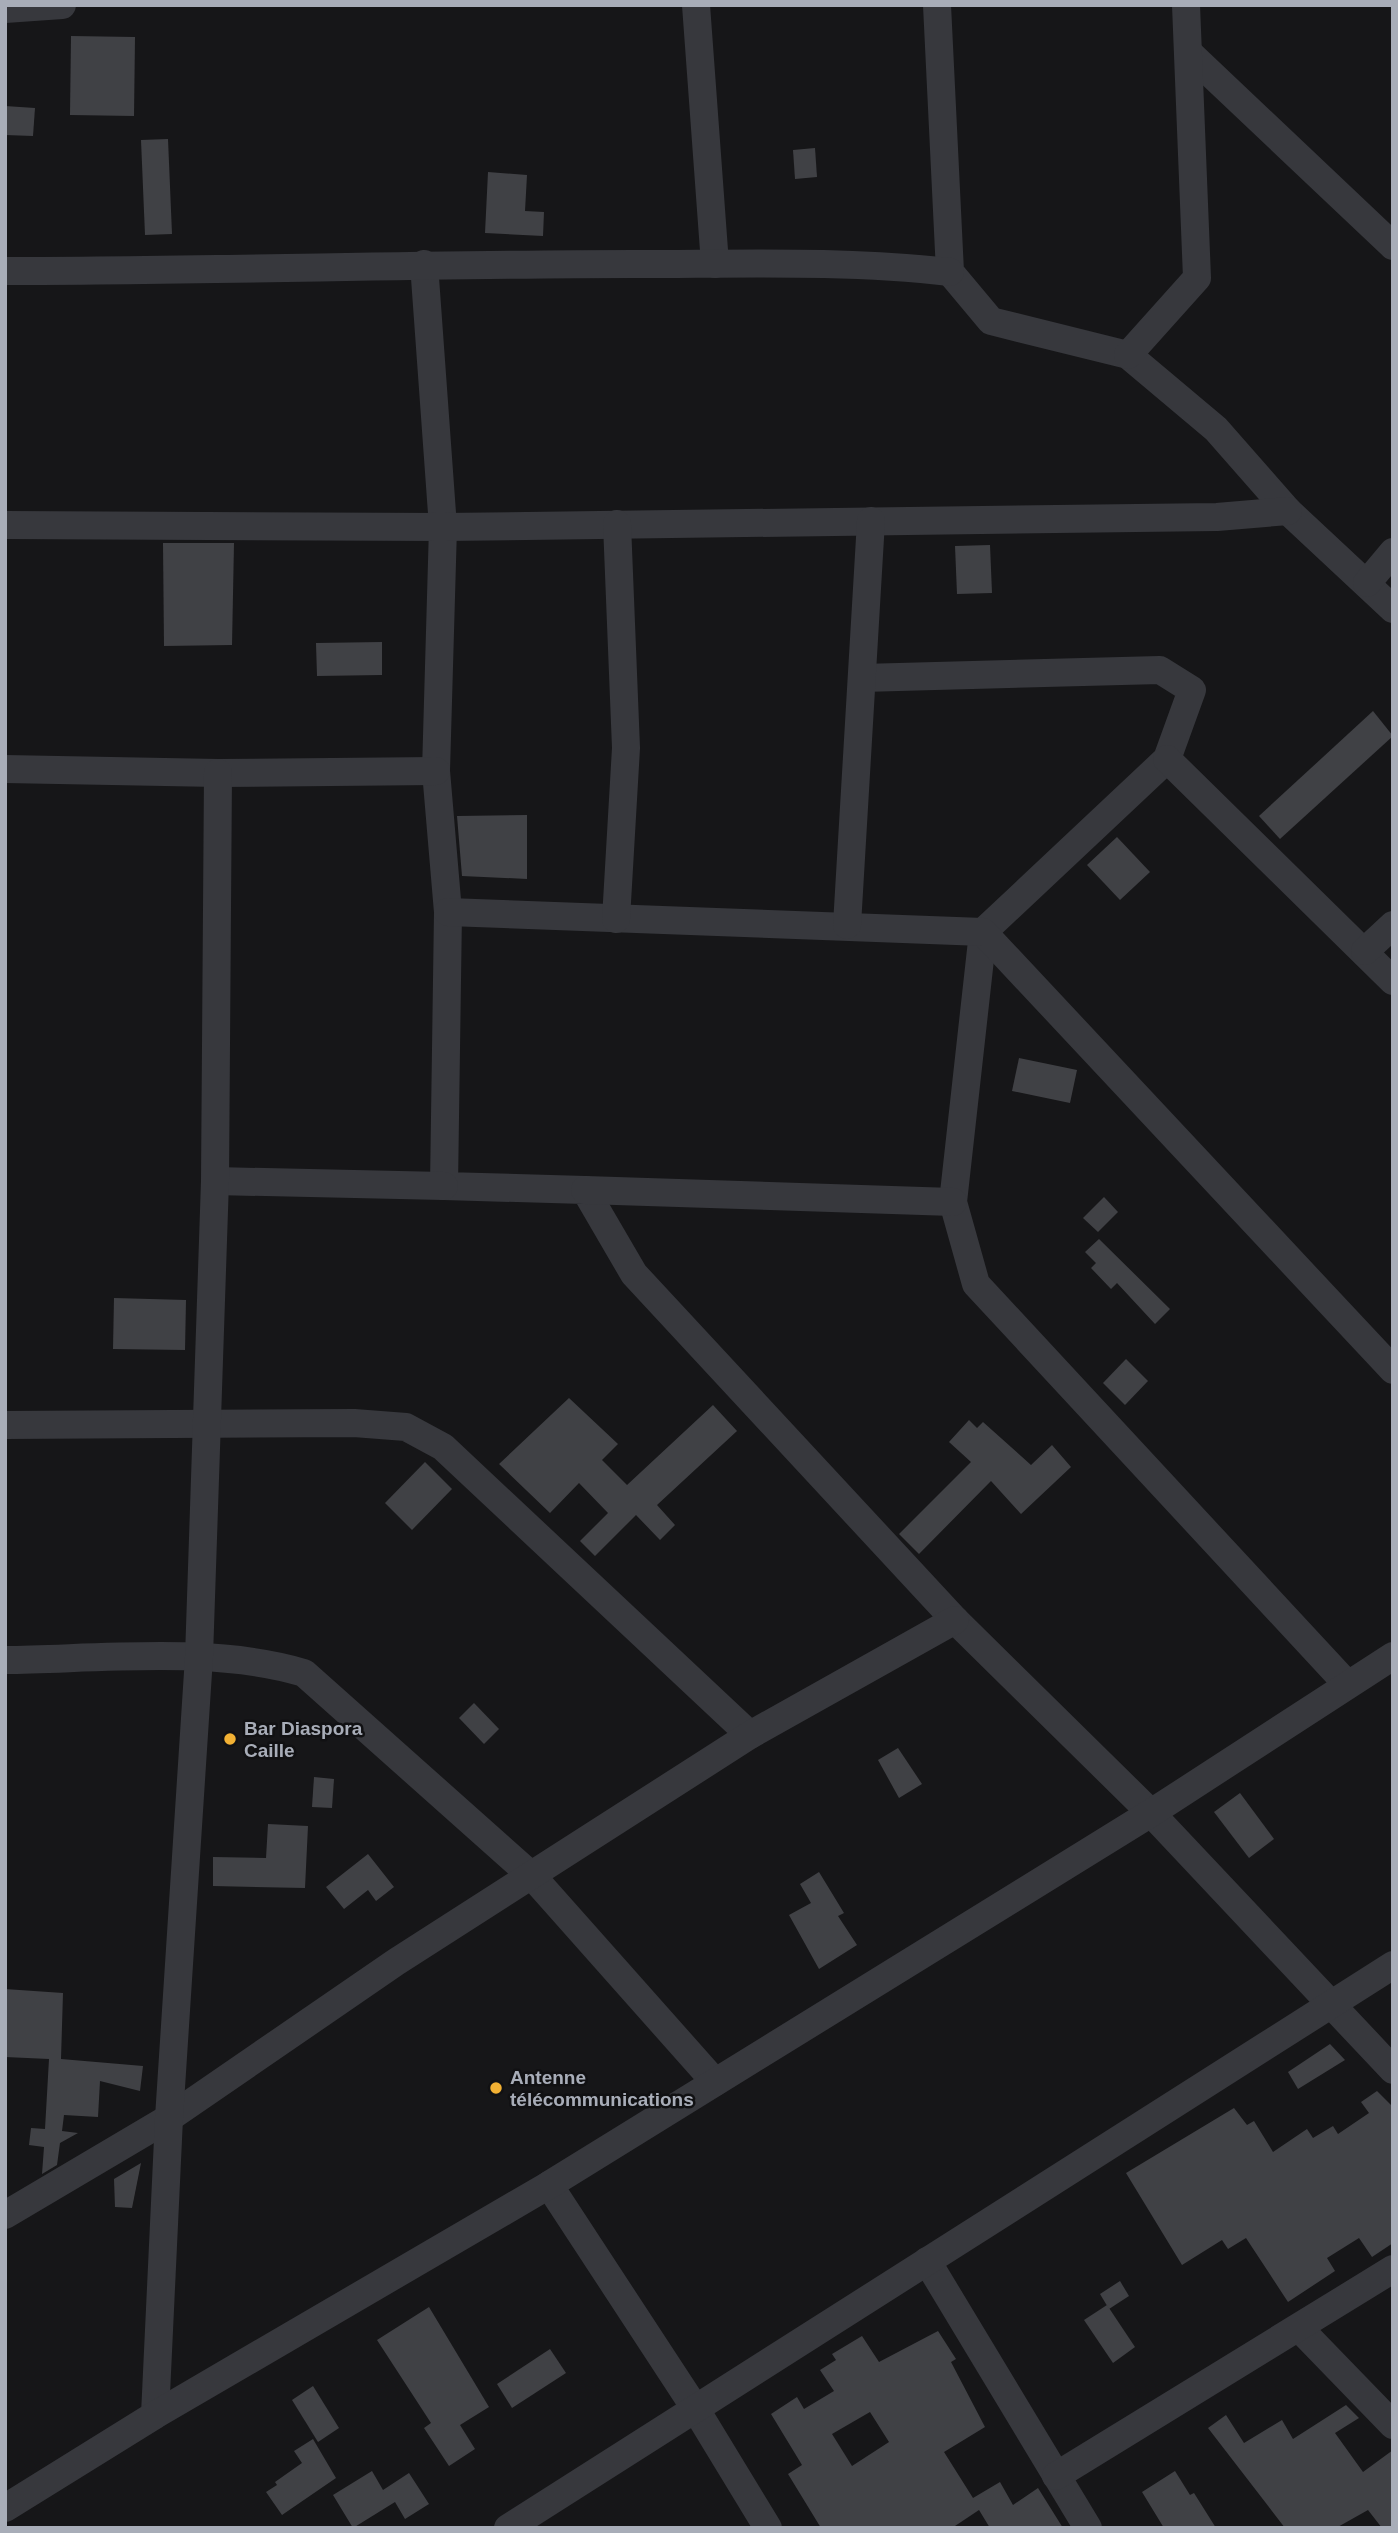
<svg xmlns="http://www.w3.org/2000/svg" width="1398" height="2533" viewBox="0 0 1398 2533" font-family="Arial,sans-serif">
<rect width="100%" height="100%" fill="#161618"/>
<!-- building -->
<g fill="#404145" fill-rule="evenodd">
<path d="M71,36L135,37L134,116L70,115Z"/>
<path d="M5,106L35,108L33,136L5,135Z"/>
<path d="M168,139L172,234L145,235L141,140Z"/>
<path d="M815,148L817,177L795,179L793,150Z"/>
<path d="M488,172L527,175L525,211L544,212L543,236L485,233Z"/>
<path d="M163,543H234L232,645L164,646Z"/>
<path d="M990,545L992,593L957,594L955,546Z"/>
<path d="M382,642V675L317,676L316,643Z"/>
<path d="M1373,711L1393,736L1280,839L1259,816Z"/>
<path d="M527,815V879L462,876L457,816Z"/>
<path d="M1117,837L1150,872L1120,900L1087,865Z"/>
<path d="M1019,1058L1077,1070L1070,1103L1012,1091Z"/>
<path d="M1104,1197L1118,1212L1098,1232L1083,1218Z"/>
<path d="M1099,1239L1170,1309L1155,1324L1117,1283L1111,1289L1091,1268L1096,1263L1085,1252Z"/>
<path d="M114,1298L186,1300L185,1350L113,1349Z"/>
<path d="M1126,1359L1148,1381L1125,1405L1103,1383Z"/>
<path d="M569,1398L618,1444L602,1460L627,1485L713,1405L737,1431L657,1505L675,1525L660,1540L636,1515L595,1556L580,1541L608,1513L579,1483L550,1513L499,1464Z"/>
<path d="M969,1420L977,1428L983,1422L1031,1465L1052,1445L1071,1467L1021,1514L991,1481L919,1554L899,1534L971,1462L949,1442Z"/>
<path d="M425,1462L452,1489L412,1530L385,1503Z"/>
<path d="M474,1703L499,1729L484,1744L459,1718Z"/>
<path d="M898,1748L922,1784L899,1798L878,1760Z"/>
<path d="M314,1777L334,1779L332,1808L312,1807Z"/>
<path d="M1240,1793L1274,1839L1249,1858L1214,1812Z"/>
<path d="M268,1824L308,1826L305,1888L213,1886V1857L266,1858Z"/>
<path d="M368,1854L394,1887L376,1901L368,1890L344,1909L326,1887Z"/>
<path d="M819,1872L844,1913L838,1916L857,1945L819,1969L789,1915L811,1903L800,1884Z"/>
<path d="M5,1989L63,1993L61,2059L143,2066L140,2091L100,2081L98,2117L64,2115L62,2131L78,2133L60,2143L57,2165L42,2174L44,2147L29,2145L31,2128L45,2129L49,2059L5,2057Z"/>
<path d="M1330,2044L1345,2060L1298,2089L1288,2072Z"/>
<path d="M1377,2091L1393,2107V2243L1372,2257L1359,2238L1327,2258L1335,2271L1288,2302L1246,2238L1228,2249L1222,2240L1182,2265L1126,2173L1234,2108L1247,2125L1254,2121L1273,2152L1307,2129L1313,2138L1333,2126L1338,2134L1369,2113L1361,2102Z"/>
<path d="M141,2163L132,2208L115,2207L114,2179Z"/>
<path d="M1120,2281L1129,2296L1109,2309L1100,2294Z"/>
<path d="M1107,2305L1135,2347L1113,2363L1084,2320Z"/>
<path d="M429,2307L489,2407L460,2425L475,2449L449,2466L424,2428L431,2423L377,2340Z"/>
<path d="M938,2331L956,2359L951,2362L985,2427L944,2452L973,2498L1000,2482L1013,2505L1038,2488L1063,2528H990L979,2510L952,2528H821L788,2474L802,2465L771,2414L797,2397L804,2409L834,2391L820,2370L836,2360L832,2354L862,2336L879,2362ZM870,2412L889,2442L852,2466L832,2434Z"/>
<path d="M550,2349L566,2373L512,2408L497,2384Z"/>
<path d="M313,2386L339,2428L318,2442L292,2400Z"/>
<path d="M1346,2405L1359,2418L1335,2433L1363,2472L1393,2450V2528H1382L1368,2510L1336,2528H1285L1208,2428L1226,2415L1244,2443L1282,2420L1293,2439Z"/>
<path d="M313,2439L336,2478L282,2515L266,2492L277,2485L275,2482L302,2463L294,2451Z"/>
<path d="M372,2471L383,2490L409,2473L429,2504L405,2519L395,2502L353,2528L333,2495Z"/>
<path d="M1175,2471L1190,2495L1194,2493L1216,2528H1164L1142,2492Z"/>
</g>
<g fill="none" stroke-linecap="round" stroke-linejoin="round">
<!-- minor -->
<g stroke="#37383d" stroke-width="28">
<path d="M696,5L715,264"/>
<path d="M937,5L950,272L991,321L1128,355L1216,429L1288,511L1393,609"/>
<path d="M5,9L62,5"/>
<path d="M1188,52L1393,246"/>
<path d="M424,264L443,527L436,771L448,912L444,1186L585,1190L634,1274L955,1620L1151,1813L1393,2070"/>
<path d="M5,271C215,271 424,264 634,264C739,264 846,260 950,272"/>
<path d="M1128,355L1197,278L1186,5"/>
<path d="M5,525L443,527L1217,517L1288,511"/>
<path d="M1367,583L1393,552"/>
<path d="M862,678L1160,670L1192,690L1167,759L983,932L953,1202L976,1284L1347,1684"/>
<path d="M1167,759L1393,981"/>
<path d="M5,769L218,773L436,771"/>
<path d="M448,912L983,932L1393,1370"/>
<path d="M616,919L626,748L617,524"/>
<path d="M847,925L871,521"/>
<path d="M1365,951L1393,925"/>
<path d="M215,1181L444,1186"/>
<path d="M585,1190L953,1202"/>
<path d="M5,1425L354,1423L406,1427L443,1447L750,1735"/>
<path d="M5,1660C97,1659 217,1646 304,1673L533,1877L715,2082"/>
<path d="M549,2185L695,2408L768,2528"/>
<path d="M5,2215L169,2118L396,1962L750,1735L955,1620"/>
<path d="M927,2261L1088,2528"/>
<path d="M1299,2328L1393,2425"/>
<path d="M155,2415L169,2118L199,1657L215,1181L218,773"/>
<path d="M1056,2476L1393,2269"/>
<path d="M5,2508L155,2415L549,2185L1151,1813L1393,1656"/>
<path d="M508,2528L1393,1965"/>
</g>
</g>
<!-- markers -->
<g fill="#f2b134" stroke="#111113" stroke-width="2.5">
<circle cx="230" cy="1739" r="7"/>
<circle cx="496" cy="2088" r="7"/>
</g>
<g text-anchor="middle" stroke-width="5" stroke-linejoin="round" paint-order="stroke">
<!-- poi labels -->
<g font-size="19" font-weight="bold" fill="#a8adb8" stroke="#111113" text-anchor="start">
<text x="244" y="1735">Bar Diaspora<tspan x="244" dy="22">Caille</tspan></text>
<text x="510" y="2084">Antenne<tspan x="510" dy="22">télécommunications</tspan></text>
</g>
</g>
<!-- border -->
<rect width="1398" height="2533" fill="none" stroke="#a8adb8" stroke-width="14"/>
</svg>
